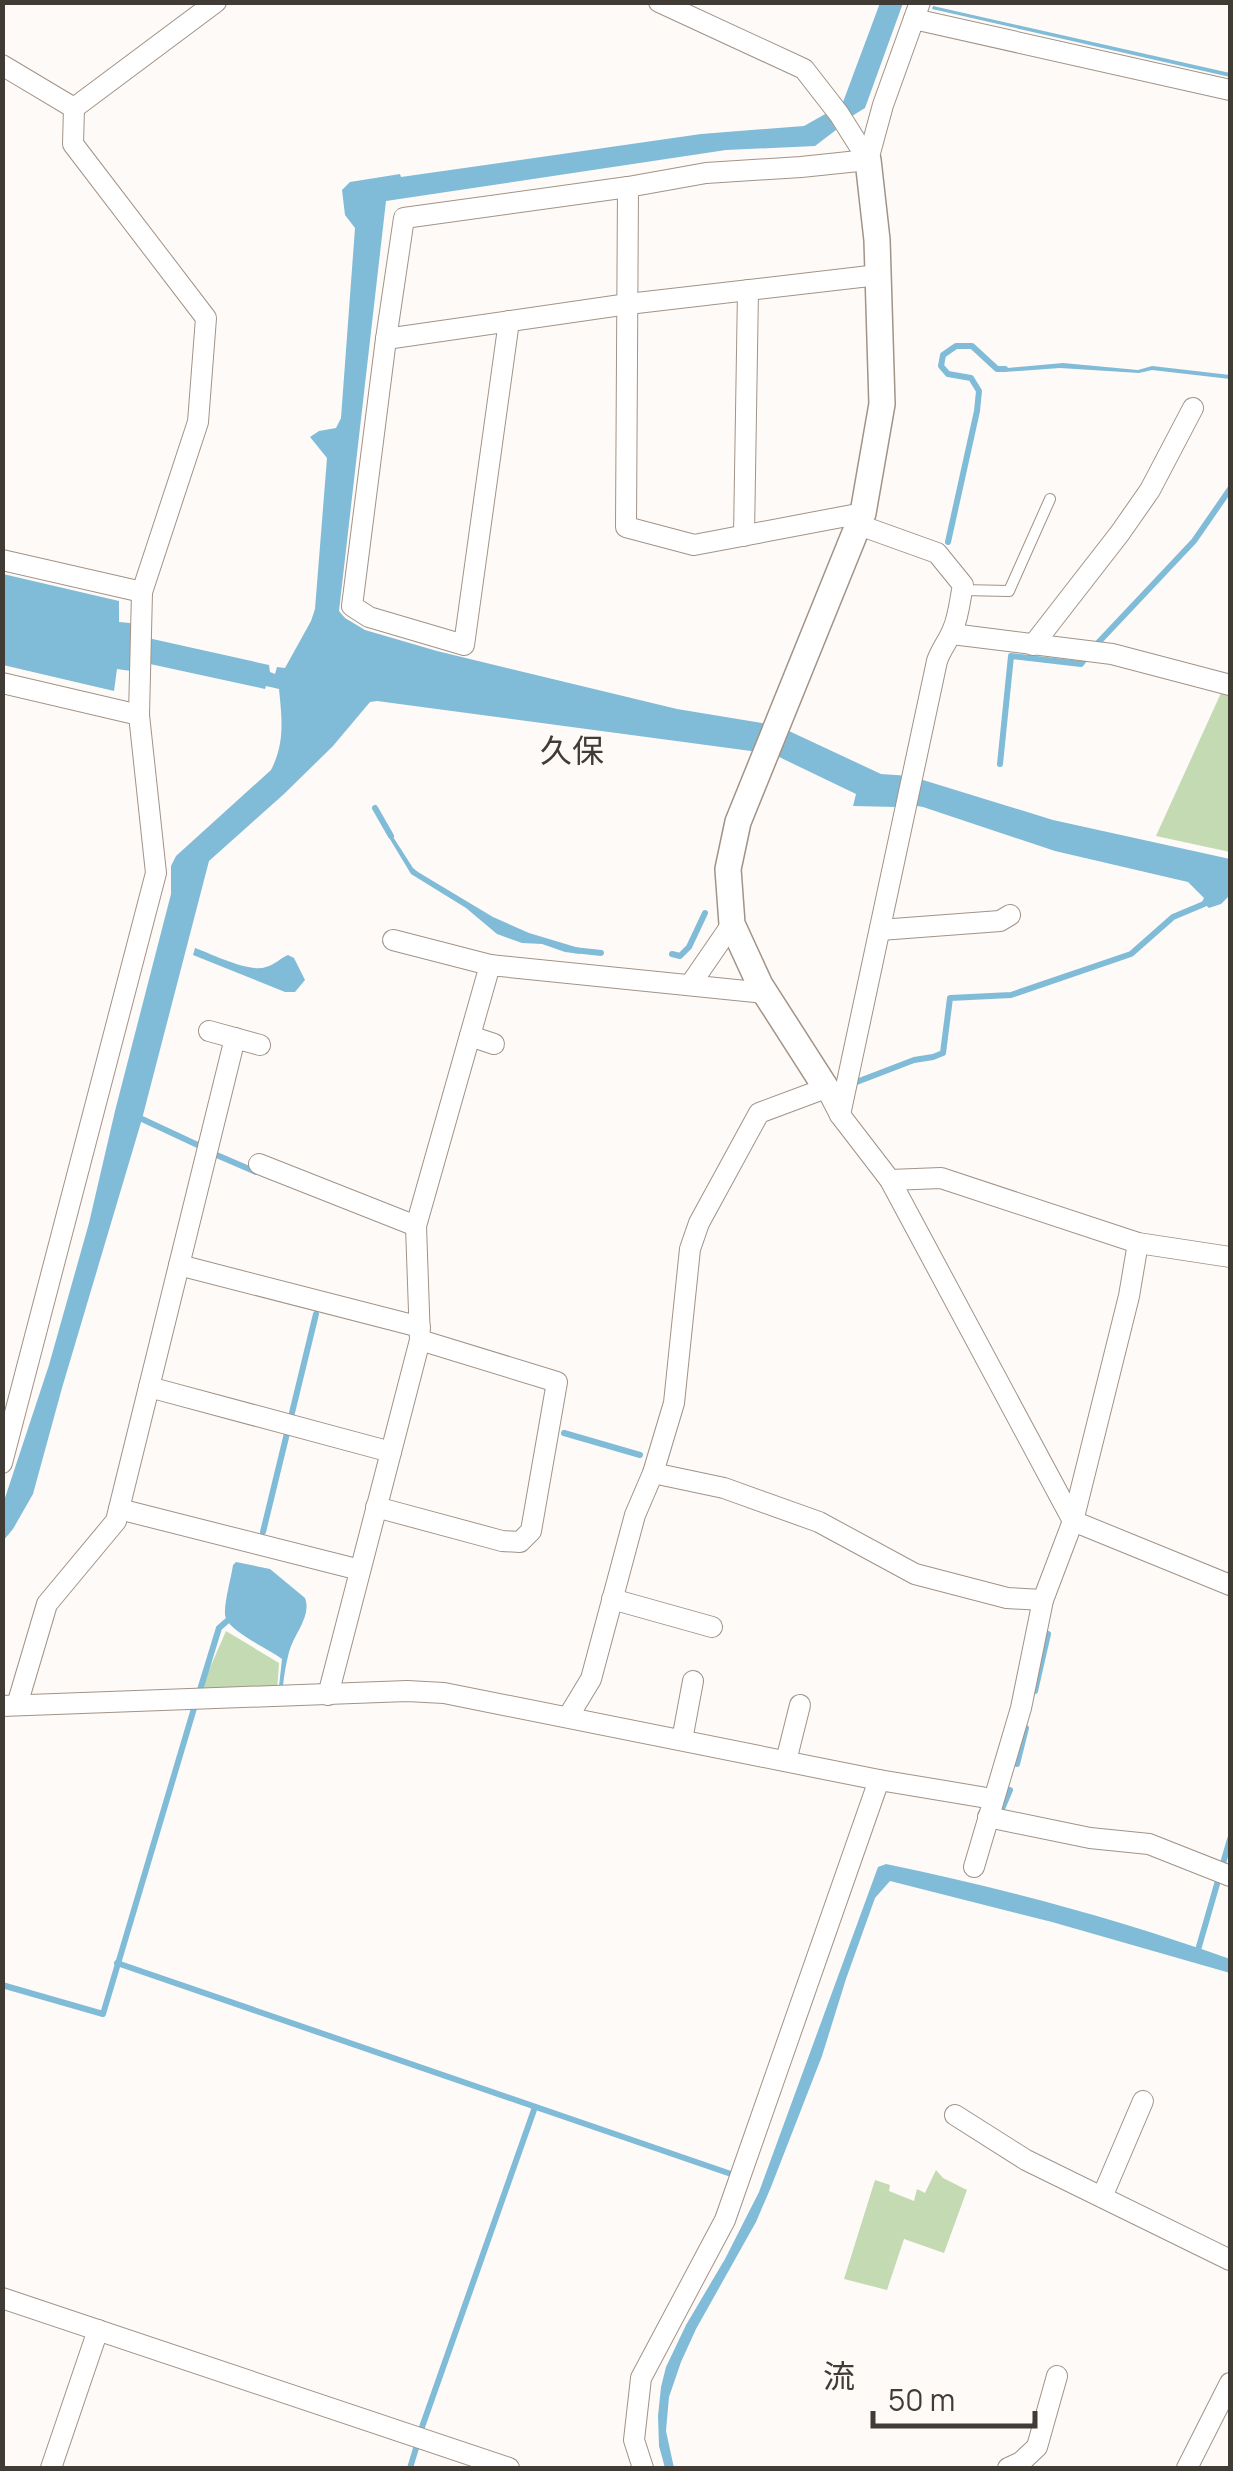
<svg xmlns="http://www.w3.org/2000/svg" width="1233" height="2471" viewBox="0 0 1233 2471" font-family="Manrope,'Noto Sans JP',sans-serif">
<rect width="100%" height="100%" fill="#fefaf8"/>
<!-- green -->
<g fill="#c3dab3">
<path d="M1221,693L1230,695V852L1156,836Z"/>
<path d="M226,1631L279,1663L277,1691L202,1693V1686Z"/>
<path d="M936,2170L943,2178L967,2190L944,2253L904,2239L887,2290L844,2279L875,2180L890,2185L889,2191L914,2201L917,2189L925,2193Z"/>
</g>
<!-- water -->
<g fill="#80bcd7">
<path d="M880,3H903L865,108L852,116L843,102Z"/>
<path d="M933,6L1230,73V77L932,9Z"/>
<path d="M827,113L836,130L815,146L726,150L386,201L339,611L345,618L365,630L437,651L677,709L762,723L789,731L881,774L910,776L1053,820L1230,859V895L1221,904L1209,908L1202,902L1204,898L1188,882L1055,851L923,807L900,803L896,807L853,806L856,794L777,756L751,751L377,701L370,702L333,746L284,794L209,861L142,1119L62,1388L33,1494L13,1529L3,1541V1504L49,1365L89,1223L115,1111L171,894V866L176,856L271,770C285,743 282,719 279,689L266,686L265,689L150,664L131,671L117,669L114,691L3,665V574L119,601V622L130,623L148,638L269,665L270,672L275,674L277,667L285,668L311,621L315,609L327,458L310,437L319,431L336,428L341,418L355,228L345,215L342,190L350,182L400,174L401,177L701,134L804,126Z"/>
<path d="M1063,363L1138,370L1152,366L1230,375V379L1152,370L1139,373L1060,368L1004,372L997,369Z"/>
<path d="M388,829L413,868L418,872L493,917L529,933L579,948L580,954L565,952L542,944L522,943L497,934L466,908L411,874L385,831Z"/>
<path d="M195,948C212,954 249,973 266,967C274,965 281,958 288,955L294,958L305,980L295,992H285L193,955Z"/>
<path d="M236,1562L270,1569L305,1598C312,1616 294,1634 289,1652C286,1664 284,1675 283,1686H279L282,1659C268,1648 227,1631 225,1615C224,1602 231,1579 233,1565Z"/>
<path d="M886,1864C1002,1888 1118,1919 1230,1959V1973L1052,1922L890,1881L875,1898L846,1979L822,2056L771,2187L756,2222L696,2329L681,2362L669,2397L666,2431L674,2468H665L659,2446L658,2416L661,2387L666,2367L686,2325L725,2259L759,2192L878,1867Z"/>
</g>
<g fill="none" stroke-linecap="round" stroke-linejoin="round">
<!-- stream -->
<g stroke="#80bcd7" stroke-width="6">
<path d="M948,542L977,411L979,391L971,378L948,374L941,366L943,355L956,346H972L997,369H1005"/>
<path d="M1095,646L1194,541L1230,489"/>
<path d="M1000,764L1011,656L1081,664L1087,656"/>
<path d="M375,808L391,836"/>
<path d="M574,950L601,953"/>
<path d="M672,954L680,956L689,947L705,913"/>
<path d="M854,1083L914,1060L933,1057L943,1053L950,998L1011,995L1131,954L1173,917L1204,904"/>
<path d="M142,1119L202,1147"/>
<path d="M212,1153L256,1172"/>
<path d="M564,1433L640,1455"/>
<path d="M263,1532L316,1314"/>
<path d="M1035,1691L1048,1634"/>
<path d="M199,1693L219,1628L227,1621"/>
<path d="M1017,1764L1026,1728"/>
<path d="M999,1816L1010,1790"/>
<path d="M1198,1950L1230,1839"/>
<path d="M117,1963L731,2174"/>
<path d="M2,1985L103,2014L195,1705"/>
<path d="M422,2427L535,2107"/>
<path d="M410,2468L417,2445"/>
</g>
<!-- service casing -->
<g stroke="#a19387" stroke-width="12">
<path id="service" d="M962,590L1009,591L1050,499"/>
</g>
<!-- minor casing -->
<g stroke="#a19387" stroke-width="22">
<g id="minor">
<path d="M659,2L804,69L839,114L868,160"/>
<path d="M914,19L1230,90"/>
<path d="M2,65L74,108"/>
<path d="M74,108L216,2"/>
<path d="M868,160L883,105L920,2"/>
<path d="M628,187L626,527L694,545L863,513"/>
<path d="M509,321L464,645L369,617L352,606L386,339L404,218L628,187L706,173L801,167L868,160"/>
<path d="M386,339L628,304L878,275"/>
<path d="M744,536L748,290"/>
<path d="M2,560L142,592"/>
<path d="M952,634L1112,654L1230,685"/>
<path d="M1033,645L1120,533L1150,490L1193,408"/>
<path d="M2,683L139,715"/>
<path d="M880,930L1000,921L1010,915"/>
<path d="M393,940L490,965"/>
<path d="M690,985L732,924"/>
<path d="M209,1031L260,1045"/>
<path d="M470,1036L494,1044"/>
<path d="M840,1115L937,661C941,649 949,640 953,629C959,615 960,599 963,585L937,553L859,525"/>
<path d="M259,1164L416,1226"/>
<path d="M890,1180L941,1178L1138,1243L1230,1257"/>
<path d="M179,1265L420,1327"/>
<path d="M149,1387L391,1452"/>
<path d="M2,1463L156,873L139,715L142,592L198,422L206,318L73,144L74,108"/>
<path d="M653,1473L724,1488L819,1522L915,1574L1007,1598L1043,1600"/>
<path d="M376,1507L502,1541L520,1542L531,1531L557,1382L420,1340"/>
<path d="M119,1509L360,1570"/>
<path d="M612,1599L712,1627"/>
<path d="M328,1695L420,1340L416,1226L490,965L765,993"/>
<path d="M17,1705L47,1604L116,1521L235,1038"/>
<path d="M2,1706L407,1691L444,1693L879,1780L993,1799"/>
<path d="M568,1717L591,1679L635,1515L653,1473L674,1403L690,1249L699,1223L759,1113L826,1088L840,1115L890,1180L1073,1521L1230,1585"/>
<path d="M682,1740L693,1681"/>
<path d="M786,1761L800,1705"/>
<path d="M988,1817L1090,1838L1149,1844L1230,1876"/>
<path d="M974,1867L1021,1708L1043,1600L1073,1521L1129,1296L1138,1243"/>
<path d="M955,2115L1026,2160L1230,2260"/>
<path d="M1102,2197L1143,2101"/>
<path d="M2,2298L509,2468"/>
<path d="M51,2468L98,2330"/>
<path d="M643,2468L634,2440L641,2378L725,2220L879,1780"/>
<path d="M1008,2468L1021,2462L1037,2447L1057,2376"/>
<path d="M1187,2468L1230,2383"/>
</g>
</g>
<!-- tertiary casing -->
<g stroke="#a19387" stroke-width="28">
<path id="tertiary" d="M826,1088L760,985L732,924L728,869L738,822L863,513L882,404L877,240L868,160"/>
</g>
<!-- service -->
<use href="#service" stroke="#fff" stroke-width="10"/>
<!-- minor -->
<use href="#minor" stroke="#fff" stroke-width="20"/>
<!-- tertiary -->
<use href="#tertiary" stroke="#fff" stroke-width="25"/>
</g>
<g text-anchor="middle" stroke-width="10" stroke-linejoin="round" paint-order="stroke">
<!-- neighbourhood labels -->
<g font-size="32" fill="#413b36" stroke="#fefaf8">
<text x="572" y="762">久保</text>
<text x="839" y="2388">流</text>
</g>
</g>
<!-- border -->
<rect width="1233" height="2471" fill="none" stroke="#413b36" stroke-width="10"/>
<!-- scale -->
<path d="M873 2411v15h162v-15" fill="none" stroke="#413b36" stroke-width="5"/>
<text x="888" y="2411" font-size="30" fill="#413b36" stroke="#fefaf8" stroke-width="8" paint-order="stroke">50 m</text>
</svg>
